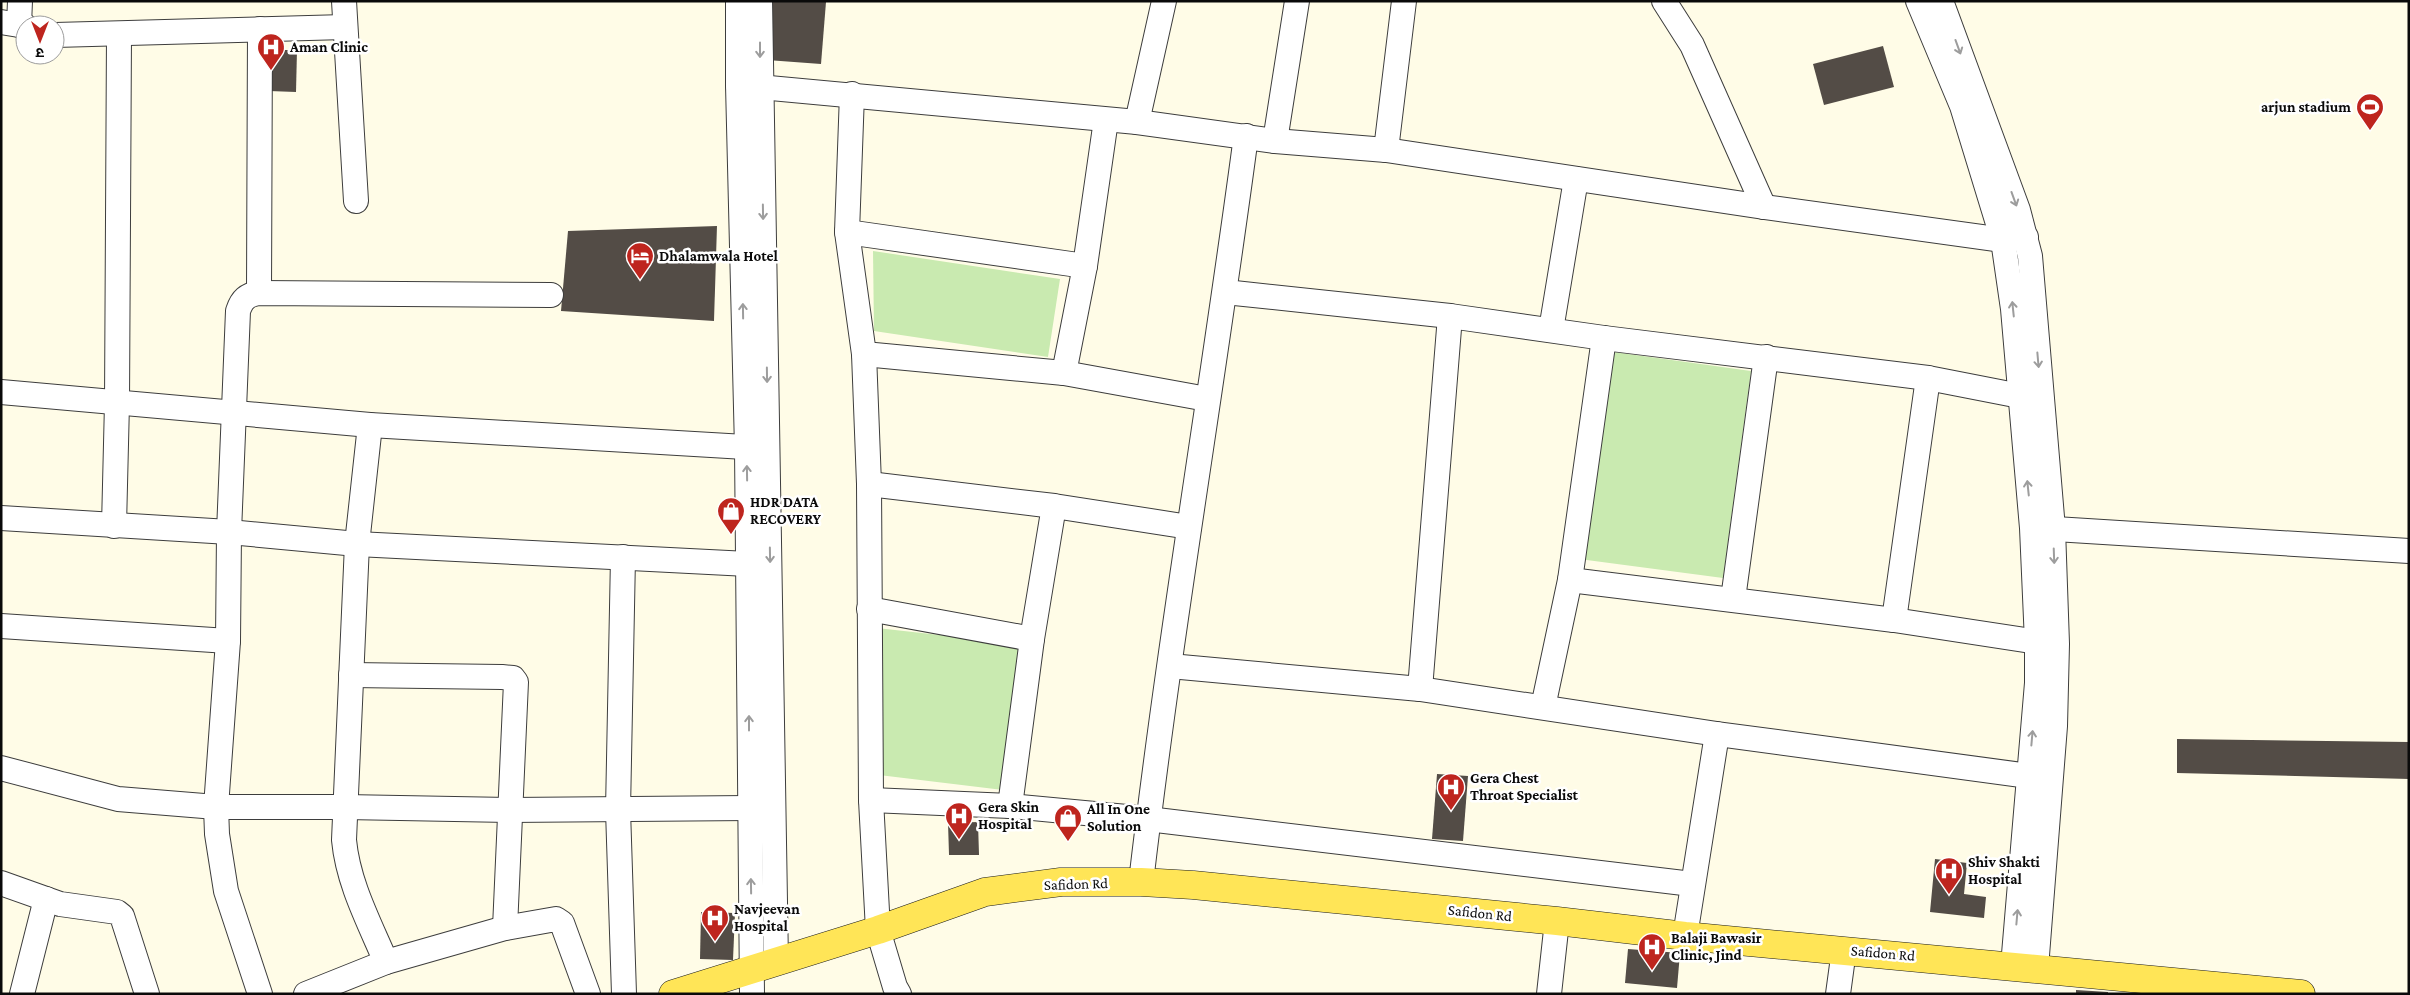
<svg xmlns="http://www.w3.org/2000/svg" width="2410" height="995" viewBox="0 0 2410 995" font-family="'Crimson Pro','Noto Sans Devanagari',serif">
<rect width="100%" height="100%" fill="#fffce7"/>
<!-- green -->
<g fill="#c9eab0">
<path d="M873,251L1060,279L1048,357L874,331Z"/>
<path d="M1592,349L1751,371L1723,578L1564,557Z"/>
<path d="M877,628L1020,644L1003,790L879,775Z"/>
</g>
<!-- building -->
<g fill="#534c46">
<path d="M772,1L826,2L821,64L767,60Z"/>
<path d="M1883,46L1894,87L1824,105L1813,64Z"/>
<path d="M270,50H297L296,92L269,91Z"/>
<path d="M717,226L714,321L561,311L568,231Z"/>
<path d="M2177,739L2409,742V779L2177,773Z"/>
<path d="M1437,774L1468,776L1463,841L1432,839Z"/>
<path d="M978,822L979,855H949L948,823Z"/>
<path d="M1935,859L1967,863L1964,894L1986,897L1984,918L1930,912Z"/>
<path d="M701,912L735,913L733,960L700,959Z"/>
<path d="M1628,949L1680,953L1677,988L1625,983Z"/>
<path d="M2076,990L2108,992V994H2076Z"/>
</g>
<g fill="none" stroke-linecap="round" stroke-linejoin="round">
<!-- minor casing -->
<g stroke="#3d3d3d" stroke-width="26">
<g id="minor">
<path d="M344,1L356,201"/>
<path d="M738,1V85L747,448L752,994"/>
<path d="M760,1L776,962"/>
<path d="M1664,1L1692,45L1764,207"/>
<path d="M1918,1L1962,106L2003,240L2013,309L2032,528L2037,642V683L2013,966"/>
<path d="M1941,1L2018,210L2030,256L2053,529L2057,644L2055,726L2036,968"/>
<path d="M1,22L25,26"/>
<path d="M19,25L20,1"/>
<path d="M55,35L345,27"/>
<path d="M738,85L1137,122L1275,141L1386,150L1764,207L2003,240L2026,237"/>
<path d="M852,94L847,232L864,354L869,484L871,800L878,930L895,987L899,994"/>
<path d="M1137,122L1164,1"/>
<path d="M1275,141L1297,1"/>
<path d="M1386,150L1404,1"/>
<path d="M847,232L1085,266"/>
<path d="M1225,292L1450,316L1604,338L1928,378L2020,396"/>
<path d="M259,293L260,29"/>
<path d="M1551,330L1576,179"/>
<path d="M864,354L1064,373L1207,399"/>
<path d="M1064,373L1085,266L1106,120"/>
<path d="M1,392L370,425L762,448"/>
<path d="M370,425L357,544L344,840C348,883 369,922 386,962"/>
<path d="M869,484L1054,506L1189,527"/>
<path d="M1,518L229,532L357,544L748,564"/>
<path d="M114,526L117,403L119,34"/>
<path d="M2039,528L2409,551"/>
<path d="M623,557L618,810L624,994"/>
<path d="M1570,580L1894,620L2051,644"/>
<path d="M1733,599L1766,357"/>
<path d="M869,609L1032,639"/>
<path d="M1894,620L1928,378"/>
<path d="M1,626L228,641"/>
<path d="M1170,666L1420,689L1717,734L2029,776"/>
<path d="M351,675L502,677L513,678L516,682L505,928"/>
<path d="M1420,689L1450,316"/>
<path d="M1543,707L1570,580L1604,338"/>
<path d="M1,768L118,799L216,807H345L509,810L750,808"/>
<path d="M871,800L1010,806L1148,819L1692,884"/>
<path d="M1010,806L1032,639L1054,506"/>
<path d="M1141,882C1170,633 1213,385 1246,136"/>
<path d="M1,883L60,904L117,912L122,916L147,994"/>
<path d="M1685,936L1717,734"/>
<path d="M22,994L46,899"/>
<path d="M260,994L226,891L217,834L216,807L228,641L229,532L238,311C242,299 247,295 259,293L551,295"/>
<path d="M306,994L386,962L505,928L556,919L562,923L588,994"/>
<path d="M1549,994L1557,921"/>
<path d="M1838,994L1844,950"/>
</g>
</g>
<!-- major casing -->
<g stroke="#1b1b1b" stroke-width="29">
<path id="major" d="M673,994L878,930L985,892L1061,882H1141L1193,885L1557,921L1685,936L2301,994"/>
</g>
<!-- minor -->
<use href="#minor" stroke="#fff" stroke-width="24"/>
<!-- major -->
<use href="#major" stroke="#ffe557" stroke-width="28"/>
</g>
<!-- one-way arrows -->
<defs><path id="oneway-shaft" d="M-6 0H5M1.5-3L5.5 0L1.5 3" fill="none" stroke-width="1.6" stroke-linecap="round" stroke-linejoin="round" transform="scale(1.25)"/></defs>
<g stroke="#9d9d9d">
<use href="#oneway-shaft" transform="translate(1958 47) rotate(70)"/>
<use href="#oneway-shaft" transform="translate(760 50) rotate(90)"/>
<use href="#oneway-shaft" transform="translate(2014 199) rotate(70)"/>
<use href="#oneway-shaft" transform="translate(763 212) rotate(89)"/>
<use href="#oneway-shaft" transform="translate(2013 309) rotate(-96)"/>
<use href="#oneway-shaft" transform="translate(743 311) rotate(-91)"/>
<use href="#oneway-shaft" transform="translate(2038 360) rotate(85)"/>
<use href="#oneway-shaft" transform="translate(767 375) rotate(89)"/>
<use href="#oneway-shaft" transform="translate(747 473) rotate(-91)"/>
<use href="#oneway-shaft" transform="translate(2028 488) rotate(-96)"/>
<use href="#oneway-shaft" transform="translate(770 555) rotate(89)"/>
<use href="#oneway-shaft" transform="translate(2054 556) rotate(88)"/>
<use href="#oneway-shaft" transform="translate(749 723) rotate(-90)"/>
<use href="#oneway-shaft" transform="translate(2032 738) rotate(-85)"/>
<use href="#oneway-shaft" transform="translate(751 886) rotate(-91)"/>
<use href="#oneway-shaft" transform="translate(2017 917) rotate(-85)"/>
</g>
<!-- icons -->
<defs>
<g id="hospital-pin" transform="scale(1.4375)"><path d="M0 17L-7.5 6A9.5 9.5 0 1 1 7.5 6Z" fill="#be251e" stroke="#fff"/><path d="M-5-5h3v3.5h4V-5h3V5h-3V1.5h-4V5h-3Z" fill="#fff"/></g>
<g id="stadium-pin" transform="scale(1.4375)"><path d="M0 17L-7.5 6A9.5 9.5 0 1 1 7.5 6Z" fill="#be251e" stroke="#fff"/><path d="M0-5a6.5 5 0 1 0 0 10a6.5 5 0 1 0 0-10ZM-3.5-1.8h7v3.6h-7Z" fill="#fff"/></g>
<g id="hotel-pin" transform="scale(1.4375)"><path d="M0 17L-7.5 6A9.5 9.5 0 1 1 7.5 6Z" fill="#be251e" stroke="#fff"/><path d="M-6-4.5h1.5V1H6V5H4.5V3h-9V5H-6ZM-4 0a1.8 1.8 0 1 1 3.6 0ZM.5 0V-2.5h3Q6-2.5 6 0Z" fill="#fff"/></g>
<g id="shop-pin" transform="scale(1.4375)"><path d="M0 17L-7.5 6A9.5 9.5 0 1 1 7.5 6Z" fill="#be251e" stroke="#fff"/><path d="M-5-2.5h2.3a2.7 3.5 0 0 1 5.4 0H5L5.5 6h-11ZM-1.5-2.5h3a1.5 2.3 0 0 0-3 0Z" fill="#fff"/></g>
</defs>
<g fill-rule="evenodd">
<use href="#hospital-pin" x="271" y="47"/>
<use href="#stadium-pin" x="2370" y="107"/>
<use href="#hotel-pin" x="640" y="256"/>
<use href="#shop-pin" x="731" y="511"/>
<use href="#hospital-pin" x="1451" y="787"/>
<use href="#hospital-pin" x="959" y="816"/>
<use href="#shop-pin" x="1068" y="818"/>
<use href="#hospital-pin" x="1949" y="871"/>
<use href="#hospital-pin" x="715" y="918"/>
<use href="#hospital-pin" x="1652" y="947"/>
</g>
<g text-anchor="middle" stroke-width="5" stroke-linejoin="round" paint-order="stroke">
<!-- poi labels -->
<g font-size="15" font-weight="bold" fill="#0a0a0a" stroke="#fff" text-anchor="start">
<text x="290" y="52">Aman Clinic</text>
<text x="2351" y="112" text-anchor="end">arjun stadium</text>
<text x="659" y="261">Dhalamwala Hotel</text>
<text x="750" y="507">HDR DATA<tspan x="750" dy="17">RECOVERY</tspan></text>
<text x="1470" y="783">Gera Chest<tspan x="1470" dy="17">Throat Specialist</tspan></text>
<text x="978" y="812">Gera Skin<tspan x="978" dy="17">Hospital</tspan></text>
<text x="1087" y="814">All In One<tspan x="1087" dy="17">Solution</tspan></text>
<text x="1968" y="867">Shiv Shakti<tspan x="1968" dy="17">Hospital</tspan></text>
<text x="734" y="914">Navjeevan<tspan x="734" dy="17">Hospital</tspan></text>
<text x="1671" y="943">Balaji Bawasir<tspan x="1671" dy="17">Clinic, Jind</tspan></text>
</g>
<!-- street labels -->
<g font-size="15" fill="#0a0a0a" stroke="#fff">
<text transform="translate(1076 884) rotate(-2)" y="5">Safidon Rd</text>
<text transform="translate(1480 913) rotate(6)" y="5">Safidon Rd</text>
<text transform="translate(1883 953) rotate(5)" y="5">Safidon Rd</text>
</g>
</g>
<!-- border -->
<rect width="2410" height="995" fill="none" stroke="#0a0a0a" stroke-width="5"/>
<!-- north arrow -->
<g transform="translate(40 40) rotate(180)"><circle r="24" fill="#ffffff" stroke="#9d9d9d"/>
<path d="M0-4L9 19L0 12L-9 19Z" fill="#be251e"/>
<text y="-8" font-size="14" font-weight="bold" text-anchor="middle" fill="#0a0a0a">उ</text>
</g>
</svg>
